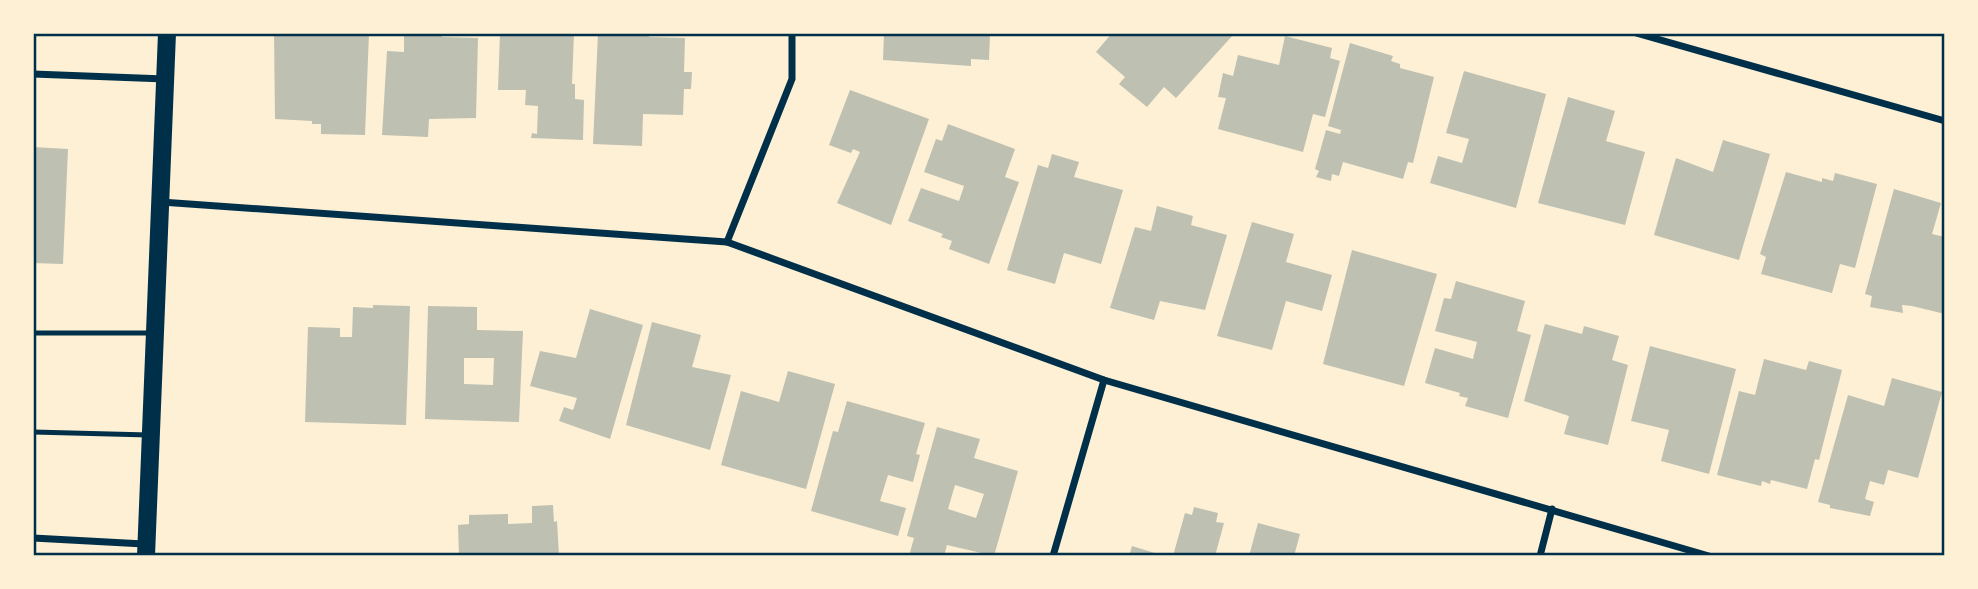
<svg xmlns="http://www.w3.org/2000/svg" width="1978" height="589" viewBox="0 0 1978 589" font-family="Figtree,sans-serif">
<rect width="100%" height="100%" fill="#fdf0d5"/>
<!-- building -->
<g fill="#bec0b2" fill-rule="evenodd">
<path d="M274,33H369L365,135L321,134V124H312V121L275,119Z"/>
<path d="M404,33H441L442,37L478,38L476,118L429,119L428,137L382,135L387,51L404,52Z"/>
<path d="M500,33H574L572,84H575V99L584,100L583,140L531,138L532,133L537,134L538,106L525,105L526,90H498Z"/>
<path d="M598,33H649V37L685,38L684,72H692L691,89H684L683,115L643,114L642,146L593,144Z"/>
<path d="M884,33H990L989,60L971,59V66L883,60Z"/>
<path d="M1112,33H1232L1233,35L1176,98L1164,87L1147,107L1119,84L1125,77L1096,52Z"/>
<path d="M1285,36L1332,48L1330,58L1340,61L1325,117L1313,114L1303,152L1218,129L1226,98L1218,97L1223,73L1233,76L1238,55L1279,65Z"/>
<path d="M1350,43L1393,56L1391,61L1400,64V68L1434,77L1413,163L1408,162L1403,179L1343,162L1339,176L1332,174L1331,181L1316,177L1319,171L1315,169L1326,130L1340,134L1341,130L1328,126Z"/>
<path d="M1464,71L1546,94L1516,208L1430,183L1438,156L1462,163L1469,139L1446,133Z"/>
<path d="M850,90L929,119L891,225L837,203L860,152L853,149L851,153L829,145Z"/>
<path d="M1568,97L1615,111L1606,141L1645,152L1625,225L1538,203Z"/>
<path d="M948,124L1015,149L1005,177L1019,182L989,264L949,249L952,241L941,237L943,234L908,221L921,188L959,201L964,186L924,172L936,139L942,141Z"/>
<path d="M1723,140L1770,154L1739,260L1654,235L1676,158L1713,172Z"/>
<path d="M33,147L68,149L63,264L33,263Z"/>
<path d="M1052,154L1079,162L1074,177L1123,190L1101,264L1064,253L1055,284L1007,270L1038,165L1048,168Z"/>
<path d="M1786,172L1822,182V178L1833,181L1835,173L1877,184L1855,268L1840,264L1832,293L1761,274L1766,257L1760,254Z"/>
<path d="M1894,189L1941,203L1932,234L1945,237V314L1912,306L1902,305L1903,313L1870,307L1872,296L1865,294Z"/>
<path d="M1157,206L1193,216L1191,225L1227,235L1205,310L1160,301L1154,320L1110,308L1135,227L1151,231Z"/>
<path d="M1252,222L1294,234L1286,262L1332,275L1322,311L1286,301L1272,350L1217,336Z"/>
<path d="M1352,250L1437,274L1404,386L1323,364Z"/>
<path d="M1456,281L1525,301L1517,331L1531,335L1508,418L1465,406L1468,398L1459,396L1460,393L1425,383L1435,348L1473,359L1477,342L1435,331L1444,298L1451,299Z"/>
<path d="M373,305L410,306L406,425L305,422L308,327L340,328V337H352L353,307L373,308Z"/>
<path d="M428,306L477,307V330L523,331L519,422L425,419ZM464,358H494L493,385L464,384Z"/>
<path d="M590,309L643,325L610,439L559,421L564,407L573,410L577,398L530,386L540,351L576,358Z"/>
<path d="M652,322L701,335L692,367L731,375L710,450L626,425Z"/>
<path d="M1545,324L1582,334L1584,326L1619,336L1612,360L1628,365L1608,445L1564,434L1569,416L1524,401Z"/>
<path d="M1650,346L1736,369L1709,474L1661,461L1669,430L1631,421Z"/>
<path d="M1764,359L1806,370L1809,361L1842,370L1819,460L1815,459L1807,489L1771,480L1770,484L1762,481L1761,486L1717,475L1739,391L1755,395Z"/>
<path d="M788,371L835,384L806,489L721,465L741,391L779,402Z"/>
<path d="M1892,378L1942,392L1918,478L1888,470L1884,485L1870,481L1865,499L1874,502L1870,516L1830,508V505L1818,502L1848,395L1884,406Z"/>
<path d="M847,401L925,423L916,454L920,455L913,482L888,475L880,501L906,508L898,536L811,511L833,431L838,432Z"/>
<path d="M937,427L980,439L974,458L1018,471L994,556L947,545L944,556H909L914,538L907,536ZM955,485L984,494L976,518L948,509Z"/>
<path d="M553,505L554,522L557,521L559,556H459L458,525L469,524V515L508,514V524L532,523V506Z"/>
<path d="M1194,507L1218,513L1216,522L1224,523L1215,556H1173L1185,513L1192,515Z"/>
<path d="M1258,523L1300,534L1294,556H1249Z"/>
<path d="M1132,546L1158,554L1129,556Z"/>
</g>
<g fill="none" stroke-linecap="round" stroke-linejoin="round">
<!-- service -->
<g stroke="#003049" stroke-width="5">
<path d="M33,333H153"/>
<path d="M33,432L149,435"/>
</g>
<!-- minor -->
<g stroke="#003049" stroke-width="7">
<path d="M1636,33L1945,121"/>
<path d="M33,74L165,79"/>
<path d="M161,202L727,242L1104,380L1709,556"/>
<path d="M727,242L792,79V33"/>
<path d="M33,538L144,544"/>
<path d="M1053,556L1104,380"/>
<path d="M1540,556L1552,509"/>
</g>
<!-- primary -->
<path stroke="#003049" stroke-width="18" d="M146,556L167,33"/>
</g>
<!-- border -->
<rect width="1978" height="589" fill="none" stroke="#fdf0d5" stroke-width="70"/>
<rect x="35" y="35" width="1908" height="519" fill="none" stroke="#003049" stroke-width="2.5"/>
</svg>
